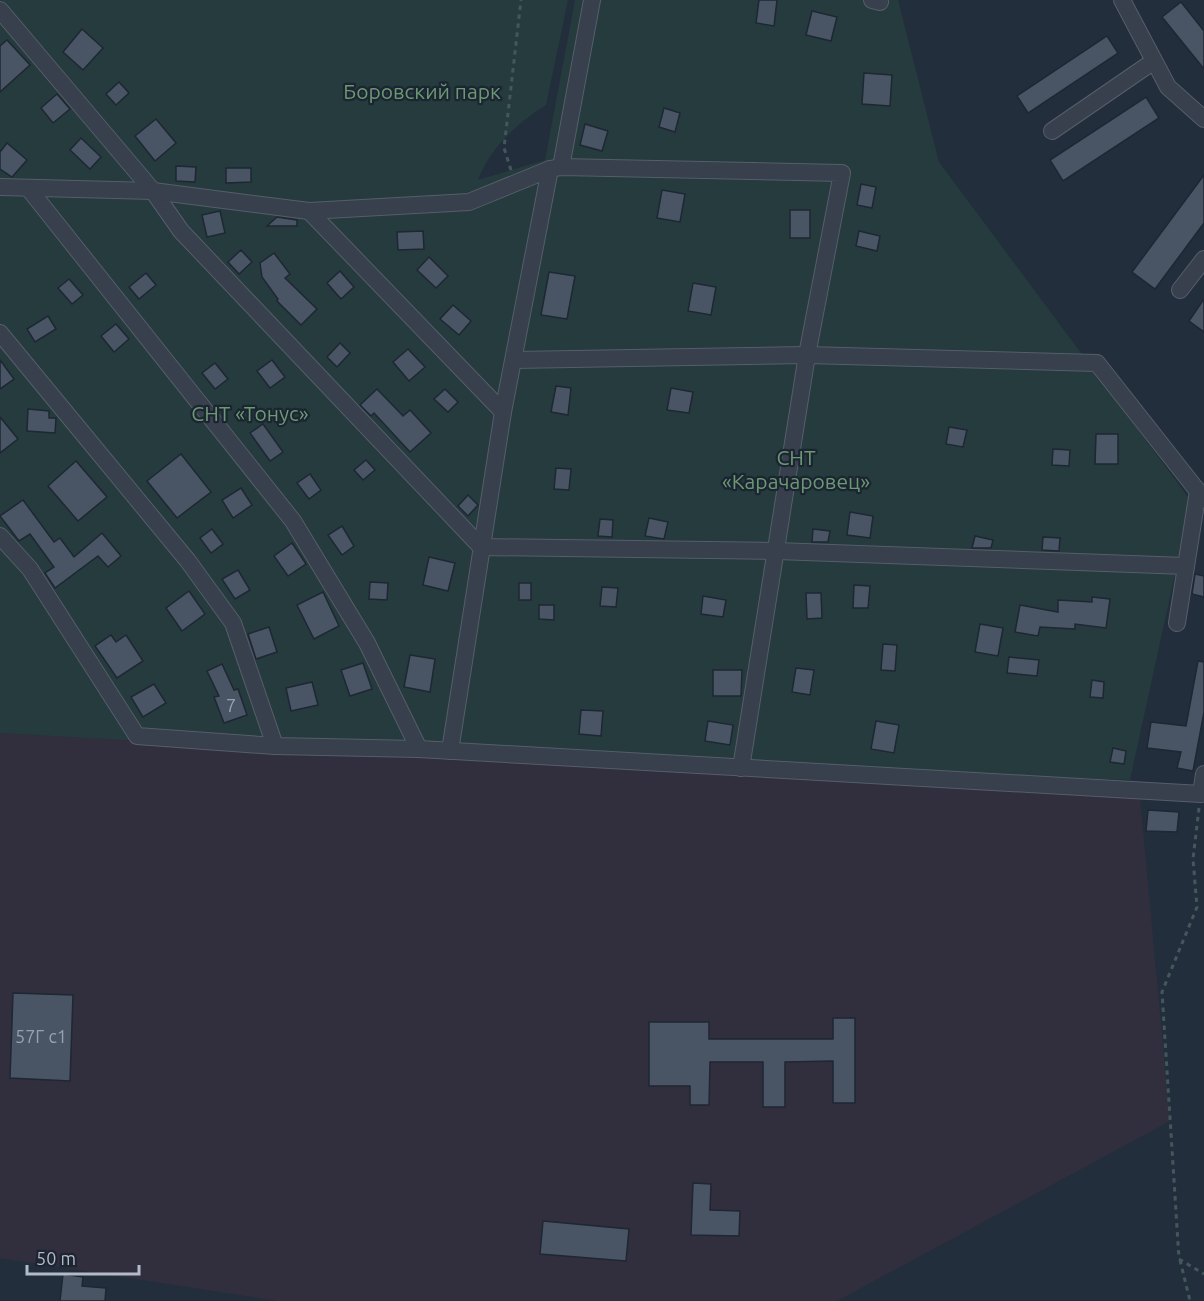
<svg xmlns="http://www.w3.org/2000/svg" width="1204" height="1301" viewBox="0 0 1204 1301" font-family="Ubuntu,sans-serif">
<rect width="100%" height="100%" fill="#232e3c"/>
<!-- medical -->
<path fill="#312f3d" d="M0,733L1140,798L1170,1121L837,1301H278L0,1258Z"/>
<!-- green -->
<path fill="#253b3d" d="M0,0H568L546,105C517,123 490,148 478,180L545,160L575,0H898L939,162L1191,501L1130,780L455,759L0,733Z"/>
<!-- building -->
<g fill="#495565" stroke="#1e2733" stroke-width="1.5">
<path d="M759,0H777L774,26L756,23Z"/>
<path d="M1181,2L1204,31V69L1162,17Z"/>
<path d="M812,11L837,17L831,41L806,35Z"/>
<path d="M82,29L103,48L83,70L63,52Z"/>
<path d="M1107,36L1118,53L1028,113L1017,96Z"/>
<path d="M7,40L30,65L0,92V46Z"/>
<path d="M864,73L892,75L890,106L862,104Z"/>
<path d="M119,82L129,93L116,105L106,94Z"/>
<path d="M57,94L70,109L53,123L41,108Z"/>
<path d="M1146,97L1159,118L1063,181L1050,160Z"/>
<path d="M664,108L680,113L675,132L659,127Z"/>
<path d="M156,119L176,143L155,161L135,136Z"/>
<path d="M585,124L608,131L602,151L580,145Z"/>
<path d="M81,138L101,157L90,169L70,150Z"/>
<path d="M7,143L27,160L12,177L0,169V152Z"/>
<path d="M176,166L196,167L195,182L176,181Z"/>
<path d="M226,168H251V182L226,183Z"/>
<path d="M1204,175V223L1155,289L1132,272Z"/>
<path d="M861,184L876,187L872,208L857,205Z"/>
<path d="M662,190L685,194L680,222L657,218Z"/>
<rect x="790" y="210" width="20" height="28"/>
<path d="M220,211L225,233L207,237L202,215Z"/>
<path d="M277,217L297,220V226H267Z"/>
<path d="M423,231L424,249L398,250L397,232Z"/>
<path d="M859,231L880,236L877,251L856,246Z"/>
<path d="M241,250L252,262L239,274L228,262Z"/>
<path d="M274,253L290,274L285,278L317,309L301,325L277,301L278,299L262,277L260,263Z"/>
<path d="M429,257L448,276L436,288L417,270Z"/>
<path d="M340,271L354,287L341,299L327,283Z"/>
<path d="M549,272L575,276L567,319L541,315Z"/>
<path d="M146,273L156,285L139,299L129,287Z"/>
<path d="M69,279L83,295L72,304L58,288Z"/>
<path d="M693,283L716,287L711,315L688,311Z"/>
<path d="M1204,299V332L1189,321Z"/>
<path d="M453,305L471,321L459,335L440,319Z"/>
<path d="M48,316L56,329L35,342L27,329Z"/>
<path d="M116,324L129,339L114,352L101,336Z"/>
<path d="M340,343L350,353L337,367L327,357Z"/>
<path d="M408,349L425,367L409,381L393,362Z"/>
<path d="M0,360L14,379L0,389Z"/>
<path d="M272,360L285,377L270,388L257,371Z"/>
<path d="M215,363L228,379L215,389L202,373Z"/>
<path d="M556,386L571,388L568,415L551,412Z"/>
<path d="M671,388L693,392L689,413L667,410Z"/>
<path d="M377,389L403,416L410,410L431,433L410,452L374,413L371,416L360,405Z"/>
<path d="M445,389L458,402L448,412L434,399Z"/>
<path d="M28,409L49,411V418H56L55,433L27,431Z"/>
<path d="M0,417L18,439L0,453Z"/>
<path d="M263,424L283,452L270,461L250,433Z"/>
<path d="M949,427L967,430L963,447L946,444Z"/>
<path d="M1096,434H1118V464H1095Z"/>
<path d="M1053,449L1070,450L1069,466L1052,465Z"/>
<path d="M181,454L211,492L177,518L147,481Z"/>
<path d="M366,460L375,470L363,480L354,470Z"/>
<path d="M76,461L107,497L78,521L48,486Z"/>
<path d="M556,468L571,469L569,490L554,489Z"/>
<path d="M310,474L321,490L309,499L297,483Z"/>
<path d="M241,488L252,505L233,518L222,500Z"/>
<path d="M468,495L478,505L468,516L458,506Z"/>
<path d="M23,500L54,542L60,538L74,557L102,533L121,556L108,567L98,556L55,588L45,573L54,567L30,534L19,541L0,516Z"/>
<path d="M850,512L873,516L870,538L847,535Z"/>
<path d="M649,518L668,522L664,539L645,536Z"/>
<path d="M600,519L613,520L612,537L598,536Z"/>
<path d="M342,526L354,546L342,555L328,535Z"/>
<path d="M212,529L223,544L211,553L200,538Z"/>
<path d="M813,529L830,531L828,542H812Z"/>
<path d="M975,536L993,540L991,548H972Z"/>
<path d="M1043,537L1060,538L1059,551L1042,550Z"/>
<path d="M292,543L306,564L288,576L274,556Z"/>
<path d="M429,557L455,563L448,591L423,585Z"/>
<path d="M238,570L250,590L235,599L222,579Z"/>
<path d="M1195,574L1204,576V597L1192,594Z"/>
<path d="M370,582L388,583L387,600L369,599Z"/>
<rect x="519" y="583" width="12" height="17"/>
<path d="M854,585L870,586L868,608H853Z"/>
<path d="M602,587L618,588L616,607L600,606Z"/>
<path d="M189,591L205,614L182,631L166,608Z"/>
<path d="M323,592L339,626L314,639L297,605Z"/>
<path d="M806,593H821L822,618L807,619Z"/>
<path d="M703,596L726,600L723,617L701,614Z"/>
<path d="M1092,597L1110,599L1106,628L1075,624V629L1040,627L1038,636L1015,632L1020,605L1058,612V600L1092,602Z"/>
<path d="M539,605H554V620L539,619Z"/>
<path d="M980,624L1003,628L998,656L975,652Z"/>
<path d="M269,627L277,652L256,659L248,634Z"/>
<path d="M111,635L116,642L126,635L143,661L117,678L95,646Z"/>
<path d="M883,644L897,645L895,671L881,670Z"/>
<path d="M410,655L435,659L430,692L404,687Z"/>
<path d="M1009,657L1039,660L1037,676L1007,673Z"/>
<path d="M1198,661L1204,662V712L1193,771L1177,768L1181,752L1147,748L1151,722L1186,726Z"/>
<path d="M363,663L372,689L350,696L341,670Z"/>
<path d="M222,664L234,690L238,689L247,715L224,723L214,697L219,696L207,671Z"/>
<path d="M796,668L814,670L810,695L792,692Z"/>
<path d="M713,670H742L741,696H713Z"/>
<path d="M1092,680L1104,682L1103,698L1090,697Z"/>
<path d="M312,682L318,705L291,711L286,688Z"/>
<path d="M154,684L166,703L143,717L131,697Z"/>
<path d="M581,710L603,711L601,736L579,734Z"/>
<path d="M708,721L733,725L730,745L705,741Z"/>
<path d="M876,721L899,725L894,753L871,749Z"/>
<path d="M1113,748L1126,751L1124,764L1110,762Z"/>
<path d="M1148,810L1179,812L1177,832L1146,831Z"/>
<path d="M13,993L73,995L70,1081L10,1078Z"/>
<path d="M833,1018H855V1103H833V1061L785,1062V1107H763V1062H710L709,1105H690V1086H649V1022H709V1039H833Z"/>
<path d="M693,1183L711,1184L710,1210L740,1211L739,1236L691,1235Z"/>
<path d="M543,1221L629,1229L626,1261L540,1254Z"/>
<path d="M63,1274L83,1277L82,1286L106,1288L105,1301H60Z"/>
</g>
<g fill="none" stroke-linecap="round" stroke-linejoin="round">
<!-- minor casing -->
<g stroke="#555e6a" stroke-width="18">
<g id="minor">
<path d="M872,0L880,2"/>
<path d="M1122,0L1168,87L1204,119"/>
<path d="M0,10L153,191L181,231L481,547L777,551L1186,566"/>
<path d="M1052,131L1154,61"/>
<path d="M561,167L592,0"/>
<path d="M550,169L561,167L842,173L807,355L741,768"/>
<path d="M0,187L153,191L309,211L469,202L550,169L503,412L450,751"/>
<path d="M29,189L293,521L367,643L419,749"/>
<path d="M309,211L503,412"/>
<path d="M1180,290L1204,259"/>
<path d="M0,333L188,561L233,623L275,746"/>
<path d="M514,360L807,355L1097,363L1204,499"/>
<path d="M0,536L30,569L137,736L275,746L419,749L1201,794L1204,774"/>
<path d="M1177,623L1198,491"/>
</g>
</g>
<!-- path -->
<g stroke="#43585a" stroke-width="3" stroke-dasharray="4.5 4.5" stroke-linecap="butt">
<path d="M511,170L504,148L521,0"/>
<path d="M1199,808L1193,859L1197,907L1162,992L1179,1259L1204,1274"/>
<path d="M1180,1260L1190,1301"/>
</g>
<!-- minor -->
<use href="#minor" stroke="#37404c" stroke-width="16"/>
</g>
<g text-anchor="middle" stroke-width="4.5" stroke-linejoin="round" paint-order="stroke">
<!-- number labels -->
<g font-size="18" fill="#98a2af">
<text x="231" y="712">7</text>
<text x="41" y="1043">57Г с1</text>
</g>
<!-- park labels -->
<g font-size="21" fill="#6a9974" stroke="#1c2531">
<text x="422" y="99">Боровский парк</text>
<text x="250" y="421">СНТ «Тонус»</text>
<text x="796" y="465">СНТ<tspan x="796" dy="24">«Карачаровец»</tspan></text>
</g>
</g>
<!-- scale -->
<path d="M27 1265v9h112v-9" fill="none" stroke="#b3bbc8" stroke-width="3"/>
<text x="36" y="1265" font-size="18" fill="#b3bbc8" stroke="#1c2531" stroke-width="4.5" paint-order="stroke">50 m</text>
</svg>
